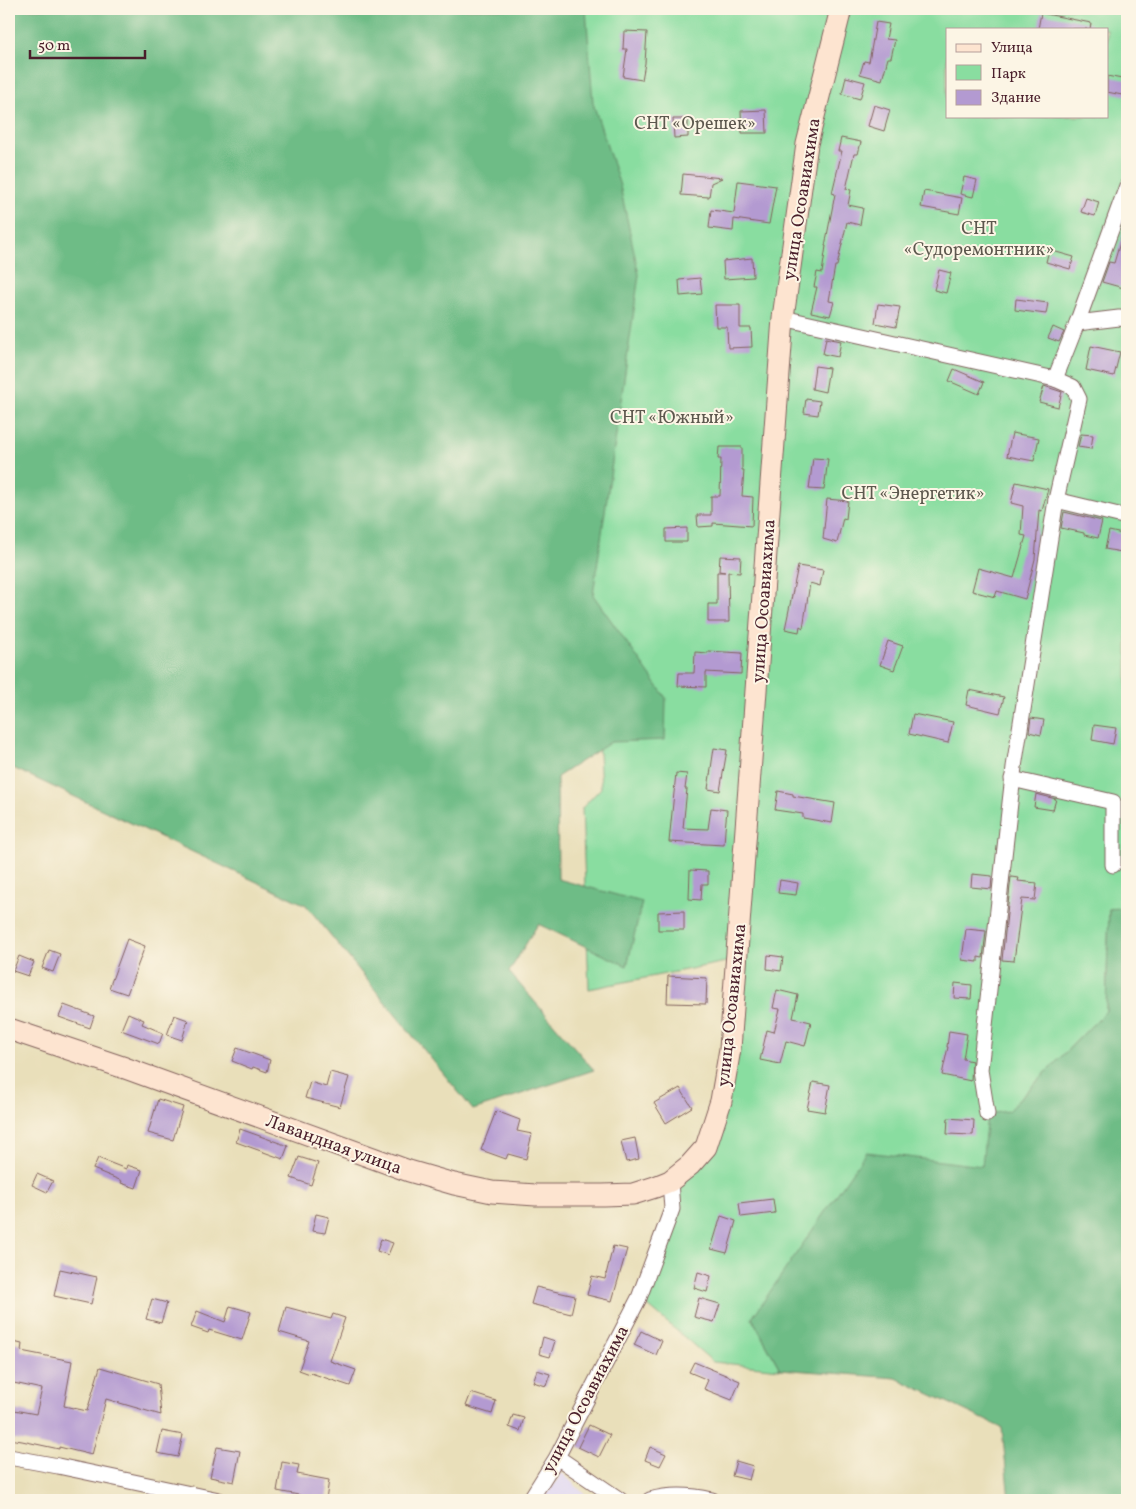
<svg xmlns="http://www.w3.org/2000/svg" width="1136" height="1509" viewBox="0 0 1136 1509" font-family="Vollkorn,serif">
<rect width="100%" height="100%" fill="#fcf5e5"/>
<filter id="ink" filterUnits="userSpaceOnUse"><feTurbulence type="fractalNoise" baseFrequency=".02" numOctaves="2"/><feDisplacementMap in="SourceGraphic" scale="10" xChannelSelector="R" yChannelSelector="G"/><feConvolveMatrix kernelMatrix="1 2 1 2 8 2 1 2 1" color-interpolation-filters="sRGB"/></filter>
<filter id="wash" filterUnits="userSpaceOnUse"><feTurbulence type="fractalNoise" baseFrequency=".0096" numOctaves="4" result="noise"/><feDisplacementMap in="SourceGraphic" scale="20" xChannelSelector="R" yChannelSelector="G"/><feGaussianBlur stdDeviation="1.12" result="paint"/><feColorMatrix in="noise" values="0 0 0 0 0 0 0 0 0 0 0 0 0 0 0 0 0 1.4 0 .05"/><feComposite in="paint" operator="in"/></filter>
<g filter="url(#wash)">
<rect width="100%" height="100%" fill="#e9dfba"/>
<!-- built -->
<path fill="#ded5f5" d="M562,1473L591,1500H543Z"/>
<!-- green -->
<path fill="#89dda0" stroke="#6a7e66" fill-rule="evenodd" d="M565,9H1127V907L1109,909L1106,1011L1008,1111L982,1166L752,1318L780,1369L713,1362L639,1298L672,1209L670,1181L706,1147L736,960L589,989L582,808L601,788L586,522ZM947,29H1107V116H947Z"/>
<!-- forest -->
<g fill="#6ebc86" stroke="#5c6e58">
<path d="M9,9H586L593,103L620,186L639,275L593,595L666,698L665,740L611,742L557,777L558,879L642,902L627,966L538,924L509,972L594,1070L473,1110L306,905L9,766Z"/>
<path d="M1127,907V1500H1009L1002,1428L896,1378L780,1369L752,1318L866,1152L982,1166L987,1114L1008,1111L1106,1011L1109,909Z"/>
</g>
<g id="blocks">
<!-- building -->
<g fill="#b39ad1">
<path d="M1041,13L1091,23L1090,29H1038Z"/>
<path d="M876,22L889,24L886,39L895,40L891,58H888L882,80L860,74L864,61L869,62Z"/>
<path d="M624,31L647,32L645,63L642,80L623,77L627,49H623Z"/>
<path d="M1107,76L1127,80V96L1107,92Z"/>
<path d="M846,77L865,82L860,99L842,94Z"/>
<path d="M874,105L890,110L884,131L868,126Z"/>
<path d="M766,110L767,133H742L741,111Z"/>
<path d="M673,119H688V137L674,138Z"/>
<path d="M841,138L861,142L858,154H854L846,189L851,190L848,205L863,208L860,225L847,222L837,266H835L829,301L834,302L830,316L811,312L817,287H814L817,272L822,273L826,246H825L835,194L832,193L842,151H838Z"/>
<path d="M683,174L722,178L711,183L709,197L681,195Z"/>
<path d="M964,177L977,180L973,197L960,194Z"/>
<path d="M738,181L776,186L769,224L734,219L733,231L709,228L711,210L734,213Z"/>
<path d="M924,191L962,198L959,214L921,207Z"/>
<path d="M1086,198L1099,202L1095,216L1081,212Z"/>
<path d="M1124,229L1127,230V289L1102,282L1109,262L1114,263Z"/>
<path d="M1049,250L1074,257L1070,269L1046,262Z"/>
<path d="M752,258L753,277L724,279L723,261Z"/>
<path d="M939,270L951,273L946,293L934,290Z"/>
<path d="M700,278L702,294L680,296L679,280Z"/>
<path d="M1016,299L1048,303L1046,314L1015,310Z"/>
<path d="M878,304L900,307L896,327L875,323Z"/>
<path d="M715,305H740V328H751L752,347L728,348L727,327H716Z"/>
<path d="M1053,327L1064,332L1059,342L1048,338Z"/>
<path d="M826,338L841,341L838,357L823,354Z"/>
<path d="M1091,346L1120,352L1114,376L1086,370Z"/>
<path d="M815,366L829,368L825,392L812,389Z"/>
<path d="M954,369L984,382L979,394L949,381Z"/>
<path d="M1044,386L1062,392L1058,407L1039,402Z"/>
<path d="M806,399L820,401L818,415L804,413Z"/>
<path d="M1012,433L1039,438L1034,461L1007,456Z"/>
<path d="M1081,434L1093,435L1091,449L1078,447Z"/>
<path d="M719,447H742V470H744L742,496L753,497L752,526L713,523V526L698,527L697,515H711V496H720L721,459H718Z"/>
<path d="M813,458L828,459L824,490L809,489Z"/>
<path d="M1016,482L1048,489L1042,511L1039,510L1035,559L1025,599L997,591L995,597L972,591L978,568L1014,578L1026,536L1021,535L1023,506L1011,503Z"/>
<path d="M827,499L848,501L846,519L843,518L837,543L823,539Z"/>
<path d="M1064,512L1102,521L1098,538L1084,535V533L1061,528Z"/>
<path d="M687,528V542H666V529Z"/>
<path d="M1109,531L1127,535V553L1105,549Z"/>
<path d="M720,556L741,557L740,573L728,572L729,622H708V604H717V572H725L719,571Z"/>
<path d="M798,566L823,570L820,586L810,583L803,628L800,626L799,632L785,629Z"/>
<path d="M888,641L903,646L894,670L880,665Z"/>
<path d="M708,651L742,653L741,674L706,672V687L678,686L679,673H694L695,652L708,653Z"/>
<path d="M969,690L1004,697L1000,713L966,705Z"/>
<path d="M913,714L953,722L948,743L909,734Z"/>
<path d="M1031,718L1044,720L1041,735L1029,732Z"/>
<path d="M1094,725L1116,728L1113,744L1092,740Z"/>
<path d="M714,748L727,750L720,791L708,789Z"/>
<path d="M676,773L687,774L685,789H687L683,828L708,829L711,808L727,810L725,830L724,845L669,842Z"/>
<path d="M778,791L793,794V796L835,803L832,823L803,818V814L775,810Z"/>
<path d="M1036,794L1056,799L1053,810L1034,807Z"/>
<path d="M690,870L708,871V884H702L701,900L689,899Z"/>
<path d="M972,874L992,876L991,889L971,887Z"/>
<path d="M1011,877L1019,878L1018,881L1037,883L1035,900L1022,899L1014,961L1002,960Z"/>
<path d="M780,880L798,883L796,895L778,893Z"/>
<path d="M684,911V930H658V912Z"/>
<path d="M966,929L986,931L983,958L978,957V962L962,960Z"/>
<path d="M127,939L145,946L127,994L109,988Z"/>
<path d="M49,950L60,954L53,972L42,968Z"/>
<path d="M768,955L783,957L781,971L767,969Z"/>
<path d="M19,956L34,962L28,976L13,971Z"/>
<path d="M668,976L707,978L706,1004L667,1003Z"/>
<path d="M955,983L972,985L971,999L954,998Z"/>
<path d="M777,990L798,995L793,1018L811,1022L805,1046L786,1041L780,1064L760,1060L767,1030L774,1032L780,1009L773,1008Z"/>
<path d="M64,1005L94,1016L90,1028L59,1017Z"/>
<path d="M128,1013L144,1020L142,1024L163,1033L159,1044L121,1030Z"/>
<path d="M174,1015L188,1020L182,1040L167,1035Z"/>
<path d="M949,1031L967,1034L963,1059L972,1061L971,1081L942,1075L948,1047H947Z"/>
<path d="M237,1048L270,1060L267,1072L253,1067L252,1069L232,1061Z"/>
<path d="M330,1072L349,1077L340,1107L305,1098L310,1082L326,1087Z"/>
<path d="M813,1082L830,1085L825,1112L807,1109Z"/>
<path d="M680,1088L692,1107L666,1123L654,1103Z"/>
<path d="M158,1099L183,1107L173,1140L148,1133Z"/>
<path d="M496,1111L520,1120L517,1131L532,1134L526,1159L508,1154L506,1159L481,1150Z"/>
<path d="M948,1118L974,1120L973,1135L947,1134Z"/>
<path d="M240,1129L288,1146L283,1159L236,1142Z"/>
<path d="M635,1138L639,1159L626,1162L621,1141Z"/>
<path d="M299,1157L318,1163L311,1185L291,1178Z"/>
<path d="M98,1158L126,1169L127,1165L142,1170L136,1188L121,1183L122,1181L93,1169Z"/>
<path d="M37,1174L53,1181L47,1192L32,1185Z"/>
<path d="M773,1199L775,1213L741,1217L739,1203Z"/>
<path d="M316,1214L329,1217L325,1233L312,1231Z"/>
<path d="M721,1216L736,1221L727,1253L711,1249Z"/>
<path d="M381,1239L393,1243L388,1255L377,1251Z"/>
<path d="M613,1246L627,1249L612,1301L587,1295L592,1276L605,1279Z"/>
<path d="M60,1269L97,1277L91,1304L54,1296Z"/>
<path d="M698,1272L711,1276L707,1292L694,1288Z"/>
<path d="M536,1287L575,1296L571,1314L531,1304Z"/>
<path d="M699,1298L720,1304L714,1322L694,1317Z"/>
<path d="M152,1299L167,1303L161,1323L146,1319Z"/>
<path d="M230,1306L251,1312L242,1340L209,1330L208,1333L191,1327L197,1311L225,1322Z"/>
<path d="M286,1307L331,1319L333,1314L345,1318L330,1361L356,1370L350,1386L311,1373L310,1374L299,1370L309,1341L279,1332Z"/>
<path d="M641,1331L662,1341L656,1355L634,1345Z"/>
<path d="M543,1337L555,1341L550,1357L539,1354Z"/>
<path d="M9,1341L22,1344L21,1351L72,1361L64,1406L87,1411L100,1367L158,1384L161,1415L106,1399L92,1455L59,1447V1449L22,1441L9,1439V1409L36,1414L42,1389L9,1382Z"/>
<path d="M694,1362L740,1381L732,1400L704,1389L708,1380L689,1372Z"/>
<path d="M537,1370L550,1374L546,1386L533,1382Z"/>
<path d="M471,1393L496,1401L492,1414L466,1406Z"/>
<path d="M513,1415L524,1418L520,1431L509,1427Z"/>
<path d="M589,1425L610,1435L599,1457L578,1447Z"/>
<path d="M162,1431L183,1435L178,1457L157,1453Z"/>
<path d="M217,1447L240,1451L234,1482L210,1477Z"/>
<path d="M650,1447L666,1454L660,1466L645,1460Z"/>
<path d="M736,1461L753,1466L749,1480L732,1476Z"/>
<path d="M282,1462L299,1465L297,1474L329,1480L326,1500H304V1496L277,1491Z"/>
</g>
</g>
</g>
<g filter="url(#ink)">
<use href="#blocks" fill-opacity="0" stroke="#82625d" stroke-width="1"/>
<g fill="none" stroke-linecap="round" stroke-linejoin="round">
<!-- street casing -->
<g stroke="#82625d" stroke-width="17">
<g id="street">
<path d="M783,318L1055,379L1073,387L1079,399L1056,500L1014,767L980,1070L987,1114"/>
<path d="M1077,323L1119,318L1127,319"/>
<path d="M1055,379L1077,323L1127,186"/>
<path d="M1056,500L1127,517"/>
<path d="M1012,779L1113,802V865"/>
<path d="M9,1457L58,1466L219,1500"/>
<path d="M557,1457L620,1500"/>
<path d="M530,1500L557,1457L639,1298L672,1209L670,1181"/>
<path d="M650,1500C671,1494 690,1495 712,1500"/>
</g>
</g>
<!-- secondary casing -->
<g stroke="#82625d" stroke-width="23">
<path id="secondary" d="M9,1029L125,1068L409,1171L454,1184L492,1192L536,1195H603L633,1194L655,1187L670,1181L690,1165L706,1147L721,1101L730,1049L783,318L807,144L841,9"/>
</g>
<!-- street -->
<use href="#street" stroke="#fff" stroke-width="15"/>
<!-- secondary -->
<use href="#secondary" stroke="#fde4d0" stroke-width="21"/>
</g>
</g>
<g text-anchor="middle" stroke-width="4" stroke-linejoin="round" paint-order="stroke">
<!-- park labels -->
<g font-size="18" fill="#5d584e" stroke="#fcf5e5">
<text x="695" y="129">СНТ «Орешек»</text>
<text x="979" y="234">СНТ<tspan x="979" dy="21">«Судоремонтник»</tspan></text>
<text x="672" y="423">СНТ «Южный»</text>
<text x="913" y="499">СНТ «Энергетик»</text>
</g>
<!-- street labels -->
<g font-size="18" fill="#4a1f2b" stroke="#fcf5e5">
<text transform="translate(801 199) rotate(-81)" y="6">улица Осоавиахима</text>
<text transform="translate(763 601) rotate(-86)" y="6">улица Осоавиахима</text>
<text transform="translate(731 1005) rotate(-84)" y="6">улица Осоавиахима</text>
<text transform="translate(334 1144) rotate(20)" y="6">Лавандная улица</text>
<text transform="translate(585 1399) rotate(-62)" y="6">улица Осоавиахима</text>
</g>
</g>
<!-- margin -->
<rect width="1136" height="1509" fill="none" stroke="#fcf5e5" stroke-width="30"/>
<!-- legend -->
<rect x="946" y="28" width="162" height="90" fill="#fcf5e5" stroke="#b59f9b"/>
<rect x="956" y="44" width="25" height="8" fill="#fde4d0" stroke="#b59f9b"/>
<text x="991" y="52" font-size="15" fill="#4a1f2b">Улица</text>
<rect x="956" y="65" width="25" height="15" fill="#89dda0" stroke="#b59f9b"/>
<text x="991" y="78" font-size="15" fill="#4a1f2b">Парк</text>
<rect x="956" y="90" width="25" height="15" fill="#b39ad1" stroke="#b59f9b"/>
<text x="991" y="102" font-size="15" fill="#4a1f2b">Здание</text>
<!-- scale -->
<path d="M30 50v8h115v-8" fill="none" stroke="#4a1f2b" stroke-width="2.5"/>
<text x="38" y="50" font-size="15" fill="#4a1f2b" stroke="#fcf5e5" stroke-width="4" paint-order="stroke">50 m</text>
</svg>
